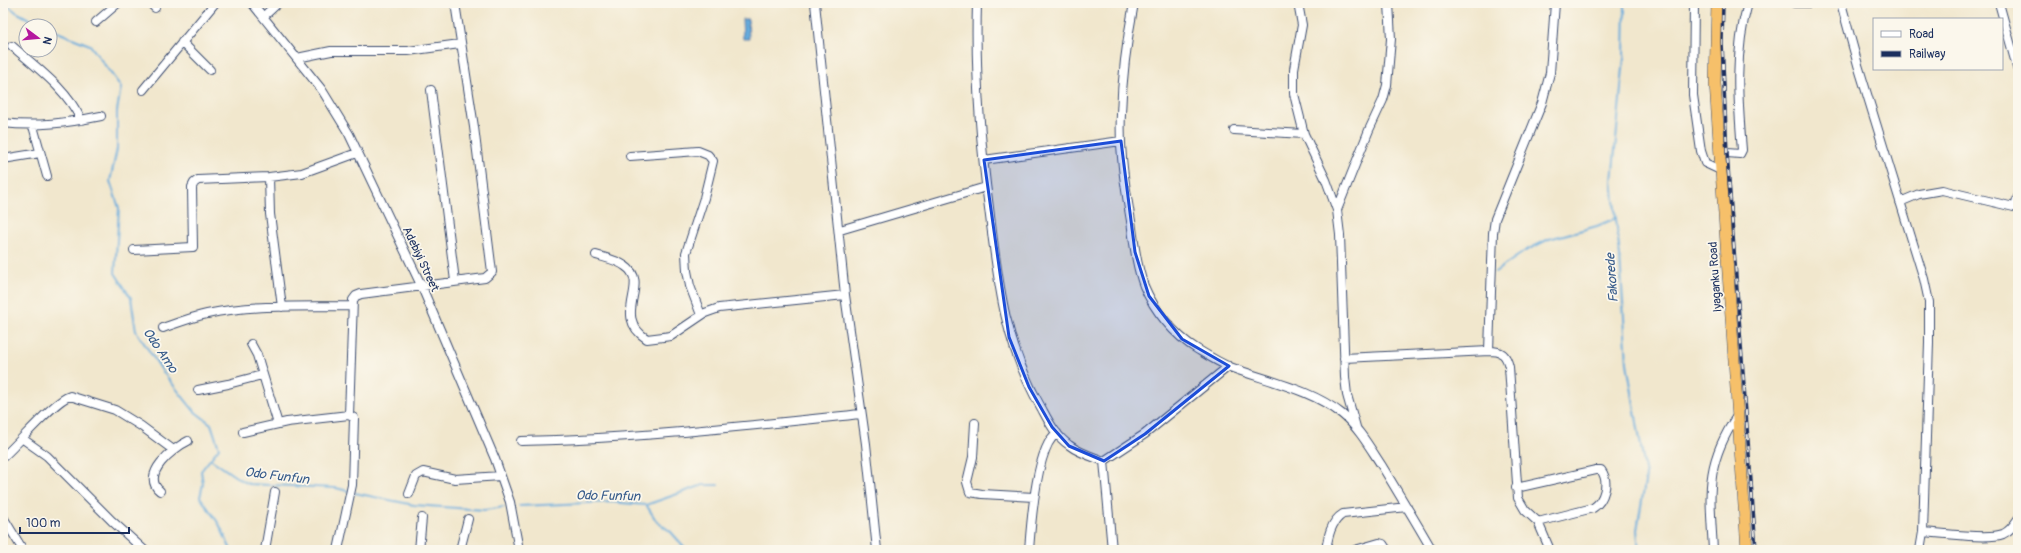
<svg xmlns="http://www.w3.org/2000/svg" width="2021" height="553" viewBox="0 0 2021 553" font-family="Pangolin,sans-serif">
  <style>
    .water { fill: #66abdc; stroke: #406d9d }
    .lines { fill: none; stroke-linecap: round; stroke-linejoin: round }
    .stream { stroke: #66abdc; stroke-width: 2 }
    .minor-casing { stroke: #3b4b6f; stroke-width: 10 }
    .highway-casing { stroke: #3b4b6f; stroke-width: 12 }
    .minor { stroke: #fff; stroke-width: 8 }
    .highway { stroke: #f6c06b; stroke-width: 11 }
    .rail-casing { stroke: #1b2f5e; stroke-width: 3.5 }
    .rail { stroke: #fbf7ec; stroke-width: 2; stroke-dasharray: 6; stroke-linecap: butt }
    .marked { fill: #1d4ed8; fill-opacity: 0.2; stroke: #1d4ed8; stroke-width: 3; stroke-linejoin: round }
    .labels { text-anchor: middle; stroke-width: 3.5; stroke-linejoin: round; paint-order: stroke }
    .street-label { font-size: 12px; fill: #1b2f5e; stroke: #fbf7ec }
    .water-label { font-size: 13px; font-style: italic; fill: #355a8a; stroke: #fbf7ec }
  </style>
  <rect width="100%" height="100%" fill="#fbf7ec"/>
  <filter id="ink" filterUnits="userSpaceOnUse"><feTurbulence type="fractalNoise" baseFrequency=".025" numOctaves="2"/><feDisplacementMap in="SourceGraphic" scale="8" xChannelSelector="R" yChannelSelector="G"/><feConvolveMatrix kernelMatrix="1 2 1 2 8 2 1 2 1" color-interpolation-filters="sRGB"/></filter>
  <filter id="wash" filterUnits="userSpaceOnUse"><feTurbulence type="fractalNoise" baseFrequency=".012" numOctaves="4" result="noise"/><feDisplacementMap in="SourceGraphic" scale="16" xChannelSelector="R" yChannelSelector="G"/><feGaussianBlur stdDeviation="0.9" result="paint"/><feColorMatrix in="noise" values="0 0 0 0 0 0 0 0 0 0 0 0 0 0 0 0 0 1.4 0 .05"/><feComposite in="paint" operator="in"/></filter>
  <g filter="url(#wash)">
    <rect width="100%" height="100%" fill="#f1e7cd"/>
    <!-- water -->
    <path class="water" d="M742,19H748L749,39H743Z"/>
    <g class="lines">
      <!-- stream -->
      <path class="stream" d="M5,3L16,12L42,26
        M1625,3L1624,58L1612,181L1620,257L1627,363L1646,476L1637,530L1639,550
        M50,29L90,45L121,87L117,111V149L110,181L119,208L115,273L131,298L136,331L163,372L194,411L211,424L219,448L201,471L203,484L200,497L219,524L231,550
        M1495,272L1525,251L1549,239L1597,226L1616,218
        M210,459C223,467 236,479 249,484L336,488L348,491
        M355,493L414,505L485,510L504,507
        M519,506L610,502L646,505L703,485H718
        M647,506L657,522L670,531L687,550"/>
    </g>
  </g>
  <g filter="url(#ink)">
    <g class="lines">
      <defs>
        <path id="minor" d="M150,3L155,8
          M252,3L322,90L349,134L421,285L495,459L510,502L519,550
          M815,3L845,295L866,444L877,550
          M977,3C975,72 980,140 989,208C998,282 1004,344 1042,409C1049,422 1056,436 1069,445C1079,453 1093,457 1104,461L1145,434L1229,366
          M1134,3C1127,39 1122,77 1121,114C1119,149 1125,186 1131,221C1134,242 1136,265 1144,286C1154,310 1174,335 1197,349C1207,355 1218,362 1230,367C1267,381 1311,389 1342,414C1359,428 1370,448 1382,466C1399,494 1416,522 1432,550
          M1298,3L1302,25L1294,69V94L1304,134L1326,180L1337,210L1340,235L1345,377L1347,395L1356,427
          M1694,3L1693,95L1701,151L1705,163L1720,170
          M1794,3H1832
          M1841,3L1858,65L1924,279L1929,302V342L1923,532L1920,550
          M1999,3L2018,71
          M264,16L278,3
          M96,22L118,3
          M182,42L210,70
          M12,46C37,68 67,89 81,120
          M297,58L331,51H408L460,44
          M143,90L215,3
          M431,90L455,281
          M3,123C37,127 67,123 101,116
          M33,126L47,176
          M1234,130L1304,134
          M630,156L698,151L708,155L713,161L704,198L686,253L687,271L690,286L701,315
          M1719,157L1727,153L1740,154L1742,150C1738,101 1734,52 1748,3
          M3,159L40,153
          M984,160L1121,141
          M269,177L270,214L282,307
          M1900,202L1919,194L1942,190L2018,208
          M2015,207L2018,197
          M1337,210L1369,130L1383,100L1387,85L1391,39L1389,3
          M840,230L986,187
          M134,250L193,247L192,187L194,183L198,180L269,177L302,173L357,153
          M596,255C606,258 617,260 625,266C652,284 610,315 647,339L671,336L705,313L719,308L845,295
          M163,328C177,323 192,317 207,314C253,304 304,307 351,306
          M251,344L257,355L278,424
          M1489,351L1493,233L1495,219L1542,103L1550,73L1555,3
          M1344,358L1489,351C1502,351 1506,354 1509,367L1518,498L1525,510L1538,522L1550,550
          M198,390L228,384L262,375
          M975,423L973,457L967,482L970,492L982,494L1034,497
          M243,432L287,422L349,415
          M23,439L47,456L112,521L144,550
          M521,441C634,439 747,426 861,414
          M3,457C19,443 55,400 70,396L115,410L141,426L172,449
          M1104,461L1112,550
          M1516,488L1596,470H1601C1610,482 1604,501 1593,508L1538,522
          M160,491C140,475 173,448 188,441
          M409,494L416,476L423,472L455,479L501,476
          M3,517L23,550
          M1923,532C1941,533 1988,540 2003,534C2010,531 2014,525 2018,519
          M265,550L275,492
          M338,550L352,485L354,418L349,415L353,300L356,296L361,294L485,278L492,272L474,127L455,3
          M419,550L422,518
          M460,550L468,519
          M1029,550C1031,525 1036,446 1057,433
          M1326,550C1328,537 1331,521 1343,514L1407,507
          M1355,550L1379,543L1383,544L1387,550
          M1713,550C1710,494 1704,465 1737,416"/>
        <path id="highway" d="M1717,3L1715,83L1747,550"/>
      </defs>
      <!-- minor casing -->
      <use href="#minor" class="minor-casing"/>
      <!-- highway casing -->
      <use href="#highway" class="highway-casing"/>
      <!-- minor -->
      <use href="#minor" class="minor"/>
      <!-- highway -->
      <use href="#highway" class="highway"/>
      <defs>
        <path id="rail" d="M1723,3L1722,42L1727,153L1756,550"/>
      </defs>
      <!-- rail casing -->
      <use href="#rail" class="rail-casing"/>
      <!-- rail -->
      <use href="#rail" class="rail"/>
    </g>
  </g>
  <!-- marked area -->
  <path class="marked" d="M1121,141L1135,252L1149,296L1182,339L1229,366L1145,434L1104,461L1069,446L1052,427L1029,387L1009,337L984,160Z"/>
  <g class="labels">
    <!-- street labels -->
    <g class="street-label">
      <text transform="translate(421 259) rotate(65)" y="4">Adebiyi Street</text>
      <text transform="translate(1715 277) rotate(-94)" y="4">Iyaganku Road</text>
    </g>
    <!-- water labels -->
    <g class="water-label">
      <text transform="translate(1611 278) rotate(-94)" y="5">Fakorede</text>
      <text transform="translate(161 350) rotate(56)" y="5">Odo Amo</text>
      <text transform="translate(277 475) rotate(7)" y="5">Odo Funfun</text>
      <text transform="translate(608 495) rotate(1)" y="5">Odo Funfun</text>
    </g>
  </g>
  <!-- margin -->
  <rect width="2021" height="553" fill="none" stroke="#fbf7ec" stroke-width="16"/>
  <!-- legend -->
  <rect x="1873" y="18" width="130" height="52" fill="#fbf7ec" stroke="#a1a7b3"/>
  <rect x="1881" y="31" width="20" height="6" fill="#ffffff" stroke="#a1a7b3"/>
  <text x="1909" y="38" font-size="12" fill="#1b2f5e">Road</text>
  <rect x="1881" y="51" width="20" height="6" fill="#1b2f5e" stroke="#a1a7b3"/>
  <text x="1909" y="58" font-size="12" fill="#1b2f5e">Railway</text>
  <!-- north arrow -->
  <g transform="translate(38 38) rotate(106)"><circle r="19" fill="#fbf7ec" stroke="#a1a7b3"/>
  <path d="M0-3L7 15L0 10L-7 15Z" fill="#b5179e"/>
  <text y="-6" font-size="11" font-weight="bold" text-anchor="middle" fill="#1b2f5e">N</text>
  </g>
  <!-- scale -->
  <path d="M20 527v6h109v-6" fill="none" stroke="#1b2f5e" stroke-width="2"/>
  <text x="26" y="527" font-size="12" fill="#1b2f5e" stroke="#fbf7ec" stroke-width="3" paint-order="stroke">100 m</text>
</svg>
